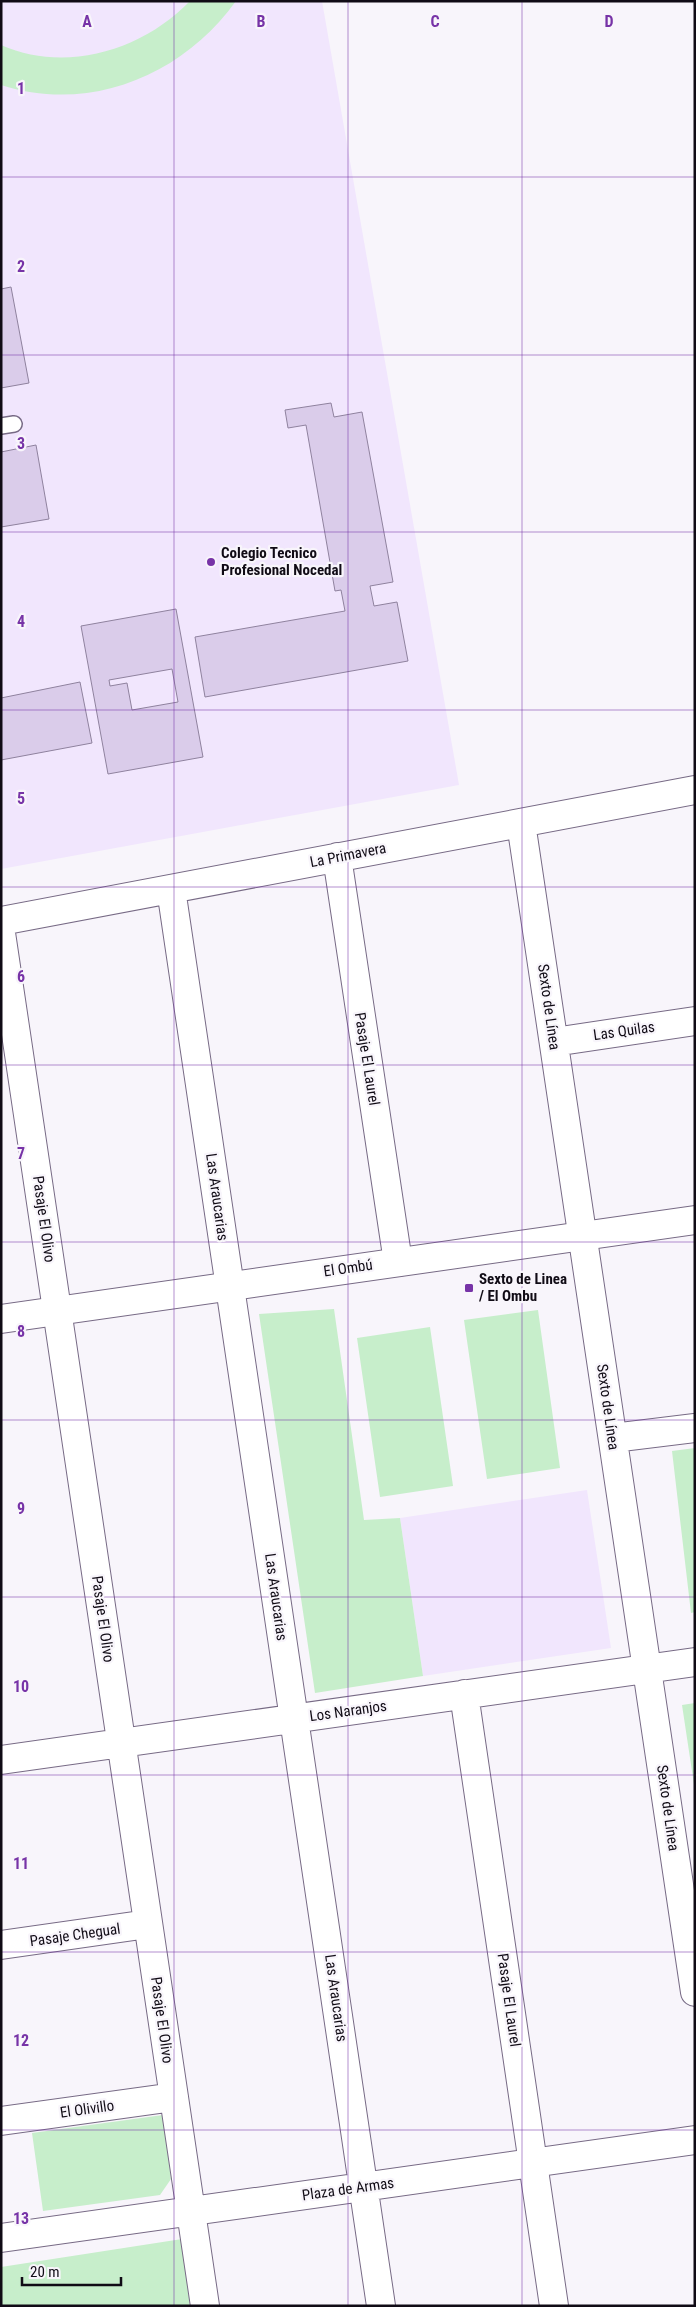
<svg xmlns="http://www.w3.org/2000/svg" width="696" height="2307" viewBox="0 0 696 2307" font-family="'Roboto Condensed',sans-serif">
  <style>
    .built { fill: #f1e6fd }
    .green { fill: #c7eecb }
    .building { fill: #daccea; stroke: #8f829e; fill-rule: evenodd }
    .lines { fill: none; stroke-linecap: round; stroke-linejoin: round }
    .lane-casing { stroke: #776a85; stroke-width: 18 }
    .street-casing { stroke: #776a85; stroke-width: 30 }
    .secondary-casing { stroke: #776a85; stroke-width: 30 }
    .lane { stroke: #fff; stroke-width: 15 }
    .street { stroke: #fff; stroke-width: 28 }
    .secondary { stroke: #fff; stroke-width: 28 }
    .grid { fill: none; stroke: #7733a7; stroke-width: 1; stroke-opacity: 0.55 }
    .poi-dot { fill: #7733a7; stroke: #f8f5fb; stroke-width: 2 }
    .labels { text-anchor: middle; stroke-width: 4.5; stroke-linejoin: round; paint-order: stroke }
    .poi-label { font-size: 15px; font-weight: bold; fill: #100b15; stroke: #f8f5fb; text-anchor: start }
    .street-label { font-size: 15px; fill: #100b15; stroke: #f8f5fb }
    .grid-label { font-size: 16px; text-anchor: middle; font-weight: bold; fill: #7733a7; stroke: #f8f5fb; stroke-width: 4.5; stroke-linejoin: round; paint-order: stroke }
  </style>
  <rect width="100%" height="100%" fill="#f8f5fb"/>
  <!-- built -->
  <path class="built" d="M1,1H322L459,785L1,869Z
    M587,1490L611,1648L423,1676L400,1518Z"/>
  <!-- green -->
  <path class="green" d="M190,1H236C183,75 90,114 1,85V45C66,74 143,50 190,1Z
    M334,1309L364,1520L400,1518L423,1676L315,1693L259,1314Z
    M538,1310L560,1468L487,1479L464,1320Z
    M430,1327L453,1486L380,1497L357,1338Z
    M695,1448V1612L691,1613L672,1451Z
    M695,1703V1791L682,1705Z
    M163,2115L171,2179L160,2195L43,2211L32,2133Z
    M182,2239L190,2306H1V2267Z"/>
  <!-- building -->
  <path class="building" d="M11,287L29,383L1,388V289Z
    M331,403L334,417L362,412L393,582L370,586L374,606L397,602L408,661L205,697L195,637L345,611L341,590L335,591L306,425L288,428L285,410Z
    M36,445L49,519L1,527V452Z
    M176,609L203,757L108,774L81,626ZM172,669L178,702L132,710L127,683L110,686L109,680Z
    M80,682L92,743L1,760V698Z"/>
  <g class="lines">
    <defs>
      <path id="lane" d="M1,426L14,424"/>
      <path id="street" d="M521,823L695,1992
        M337,857L398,1262
        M171,889L381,2306
        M1,921L695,790
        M1,933L205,2306
        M554,1042L695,1021
        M613,1438L695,1428
        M464,1694L554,2306
        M1,1760L695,1662
        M1,1945L148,1924
        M1,2121L174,2097
        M1,2238L695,2140"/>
      <path id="secondary" d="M1,1319L695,1220"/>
    </defs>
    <!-- lane casing -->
    <use href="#lane" class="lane-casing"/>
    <!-- street casing -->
    <use href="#street" class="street-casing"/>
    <!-- secondary casing -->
    <use href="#secondary" class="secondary-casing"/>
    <!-- lane -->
    <use href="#lane" class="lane"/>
    <!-- street -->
    <use href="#street" class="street"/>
    <!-- secondary -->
    <use href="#secondary" class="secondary"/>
  </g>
  <!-- grid -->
  <path class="grid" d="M174,1V2306M348,1V2306M522,1V2306M1,177H695M1,355H695M1,532H695M1,710H695M1,887H695M1,1065H695M1,1242H695M1,1420H695M1,1597H695M1,1775H695M1,1952H695M1,2130H695"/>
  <!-- markers -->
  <g class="poi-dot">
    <circle cx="211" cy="562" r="5"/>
    <rect x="464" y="1283" width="10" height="10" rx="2.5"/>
  </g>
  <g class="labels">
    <!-- poi labels -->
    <g class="poi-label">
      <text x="221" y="558">Colegio Tecnico<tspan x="221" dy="17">Profesional Nocedal</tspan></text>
      <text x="479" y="1284">Sexto de Linea<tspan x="479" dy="17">/ El Ombu</tspan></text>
    </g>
    <!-- street labels -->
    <g class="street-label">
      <text transform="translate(348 855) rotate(-11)" y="5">La Primavera</text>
      <text transform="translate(549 1007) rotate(82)" y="5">Sexto de Línea</text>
      <text transform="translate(624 1031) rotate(-8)" y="5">Las Quilas</text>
      <text transform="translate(367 1059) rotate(81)" y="5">Pasaje El Laurel</text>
      <text transform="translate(217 1197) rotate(82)" y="5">Las Araucarias</text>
      <text transform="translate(44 1219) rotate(82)" y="5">Pasaje El Olivo</text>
      <text transform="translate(348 1268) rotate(-8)" y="5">El Ombú</text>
      <text transform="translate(608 1407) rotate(82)" y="5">Sexto de Línea</text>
      <text transform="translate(276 1597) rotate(82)" y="5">Las Araucarias</text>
      <text transform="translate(103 1619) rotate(82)" y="5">Pasaje El Olivo</text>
      <text transform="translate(348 1711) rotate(-8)" y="5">Los Naranjos</text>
      <text transform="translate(668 1808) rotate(82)" y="5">Sexto de Línea</text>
      <text transform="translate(75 1935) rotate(-8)" y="5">Pasaje Chegual</text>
      <text transform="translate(336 1998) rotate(82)" y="5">Las Araucarias</text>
      <text transform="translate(509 2000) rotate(82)" y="5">Pasaje El Laurel</text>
      <text transform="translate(162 2020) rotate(82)" y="5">Pasaje El Olivo</text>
      <text transform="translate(87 2109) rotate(-8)" y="5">El Olivillo</text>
      <text transform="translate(348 2189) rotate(-8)" y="5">Plaza de Armas</text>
    </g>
  </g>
  <g class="grid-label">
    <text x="87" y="27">A</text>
    <text x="261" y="27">B</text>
    <text x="435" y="27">C</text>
    <text x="609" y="27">D</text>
    <text x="21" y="94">1</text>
    <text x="21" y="272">2</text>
    <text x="21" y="449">3</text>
    <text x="21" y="627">4</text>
    <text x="21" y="804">5</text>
    <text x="21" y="982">6</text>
    <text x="21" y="1159">7</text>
    <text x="21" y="1337">8</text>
    <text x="21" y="1514">9</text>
    <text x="21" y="1692">10</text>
    <text x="21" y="1869">11</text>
    <text x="21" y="2046">12</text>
    <text x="21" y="2224">13</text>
  </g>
  <!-- border -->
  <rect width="696" height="2307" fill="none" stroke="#100b15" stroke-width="5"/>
  <!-- scale -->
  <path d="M22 2277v8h99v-8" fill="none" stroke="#100b15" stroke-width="2.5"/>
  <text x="30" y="2277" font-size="15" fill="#100b15" stroke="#f8f5fb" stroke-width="4" paint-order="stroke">20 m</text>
</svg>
